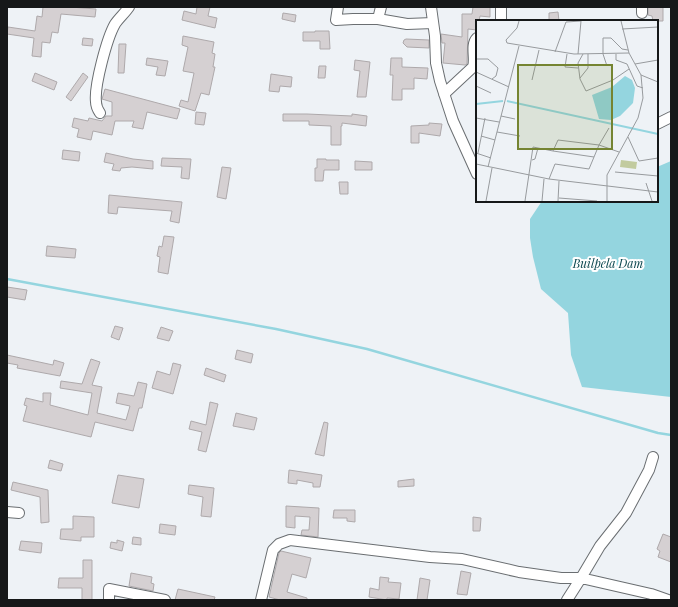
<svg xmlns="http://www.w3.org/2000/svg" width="678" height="607" viewBox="0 0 678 607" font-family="'Playfair Display',serif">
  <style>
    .water { fill: #94d5df }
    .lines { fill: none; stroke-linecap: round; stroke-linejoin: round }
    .stream { stroke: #94d5df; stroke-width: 2.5 }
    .building { fill: #d5d0d2; stroke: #aea9ab }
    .minor-casing { stroke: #6a6e71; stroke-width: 12 }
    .minor { stroke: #fff; stroke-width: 10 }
    .labels { text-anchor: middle; stroke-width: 4; stroke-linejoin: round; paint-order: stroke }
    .water-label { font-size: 12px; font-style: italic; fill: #0c474f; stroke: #fff }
    .inset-river { fill: none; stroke: #94d5df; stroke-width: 2 }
    .inset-road { fill: none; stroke: #989b9e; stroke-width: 1 }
    .view { fill: #758432; fill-opacity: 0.15; stroke: #758432; stroke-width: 2 }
    .inset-edge { fill: none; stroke: #161819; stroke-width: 2 }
  </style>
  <rect width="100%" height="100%" fill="#eef2f6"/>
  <!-- water -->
  <path class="water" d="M671,161V397L582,387L571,355L568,313L541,289L533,257L530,238V219L542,201H657V167Z"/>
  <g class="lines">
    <!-- stream -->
    <path class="stream" d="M7,279L276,329L367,349L658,433L671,435"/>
  </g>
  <!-- building -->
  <path class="building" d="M43,7H70L96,9L95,17L61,14L58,33L52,32L50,43L42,42L41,57L32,56L34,38L7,34L8,27L35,31L37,16L42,17Z
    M197,7H210L208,16L217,18L215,28L182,20L184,11L196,14Z
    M473,7H490V17L480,16L479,21H477V30L468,29L467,64L465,65L443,63L445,43H442L441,34L462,37V14H472Z
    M648,7H663V21H653L652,16L648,15Z
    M558,12L559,21H549V13Z
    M283,13L296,15L295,22L282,19Z
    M315,31H329L330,49H320V41H303V32H315Z
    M183,36L214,42L212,53L215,54L213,67H215L209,95L201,93L195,111L179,106L181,100L188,102L194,73L183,71L188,47L182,45Z
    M83,38L93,39L92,46L82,45Z
    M406,39L429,40V48L407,47L403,43L404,40Z
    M119,44H126L124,73H118Z
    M147,58L168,61L165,76L156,75L158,67L146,65Z
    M391,58H402V67L428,68L427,79L414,78V89H402V100H392L393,75H390Z
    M355,60L370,62L366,97H357L360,71L354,70Z
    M319,66H326L325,78H318Z
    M35,73L57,82L54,90L32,81Z
    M83,73L88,77L71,101L66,97Z
    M271,74L292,77L291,87L280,86L279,92L269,91Z
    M105,89L180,109L177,119L147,112L143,129L132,127L134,121H115L112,135L93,131L91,140L77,137L79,129L72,127L74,118L88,121L89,118L102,121L106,116H112V102L102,99Z
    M196,112L206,113L204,125L195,124Z
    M283,114H307L352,116V114L367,116L366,126L342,123V126H341V145H331V126L309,125V121H283Z
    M429,123L442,124L440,136L419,133V143H411V126L429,125Z
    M63,150L80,152L79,161L62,159Z
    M106,153L133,159L153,161V169L132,167L121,168L120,171L112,170L114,164L104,162Z
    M162,158L191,159L189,179L181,178L182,167L161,166Z
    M317,159H326V160H339V170H324L323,181H315V168H317Z
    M355,161L372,162V170H355Z
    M222,167L231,168L226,199L217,197Z
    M339,182H348V194H340Z
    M109,195L182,202L179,223L170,221L172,211L118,207L117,214L108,213Z
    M164,236L174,237L168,274L158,272L160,257L157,256L159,246L162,247Z
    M47,246L76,249L75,258L46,256Z
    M7,287L27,290L25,300L7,297Z
    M115,326L123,328L119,340L111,337Z
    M161,327L173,331L169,341L157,338Z
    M237,350L253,354L251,363L235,359Z
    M7,355L53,365L54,360L64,363L60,376L17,368L18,365L7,363Z
    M91,359L100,362L92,385L102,387L97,413L126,420L130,406L116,403L118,393L134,396L138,382L147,384L142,408H139L133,431L95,422L91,437L23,421L27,406L24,405L26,398L43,402V393H51L50,405L88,415L92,393L60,388L61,381L82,384Z
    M173,363L181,365L173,394L152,388L157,371L170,375Z
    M206,368L226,375L224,382L204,375Z
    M210,402L218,404L206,452L198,450L202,432L189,429L191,421L206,425Z
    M236,413L257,418L254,430L233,426Z
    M324,422L328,423L324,456L315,454Z
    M50,460L63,464L61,471L48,468Z
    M289,470L322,475L320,487H313V483L297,480V484L288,483Z
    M118,475L144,479L139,508L112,503Z
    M414,479V486L398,487V481Z
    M13,482L48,490L49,522L41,523L40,497L11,490Z
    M189,485L214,488L211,517L201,516L203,497L188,494Z
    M286,506L319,508L318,537L301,535L302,530H309L310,517L295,516V528L286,527Z
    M334,510H355V522L347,521V518H333Z
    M73,516L94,517V537H81V541L60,539L61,529H73Z
    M473,517L481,518L480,531H473Z
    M160,524L176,526L175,535L159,533Z
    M663,534L671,537V562L658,557L660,551L657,549Z
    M133,537L141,538V545L132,544Z
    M117,540L124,542L122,551L110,548L111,542L117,543Z
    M21,541L42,543L41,553L19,550Z
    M281,551L311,558L306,578L292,574L287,592L307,598V600H280L269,597L279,553Z
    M83,560H92V600H82V588H58L59,578H83Z
    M461,571L471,573L467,595L457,594Z
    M131,573L152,577L151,583L154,584L153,591L129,586Z
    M380,577L389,578L388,582L401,583L399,599L387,598V600L369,597L370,588L379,590Z
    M420,578L430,580L427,600H417Z
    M178,589L215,597L214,600H175Z"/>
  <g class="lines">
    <defs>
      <path id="minor" d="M338,7L336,20L353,19H378L407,24L433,23
        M431,7L435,36L436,63L440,81L453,121L477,174
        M501,7V21
        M642,7V13
        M378,19L381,7
        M444,94L473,67C476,58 470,45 477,38
        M100,113C98,110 96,106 96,102C94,86 107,38 115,24C119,18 125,13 129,7
        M657,124L671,117
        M7,512L19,513
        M109,600V589L165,600
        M261,600L273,550L279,544L290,540L430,557L462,559L519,572L561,578H581L600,546L626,513L649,470L653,457
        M567,600L581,578L651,594L668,600"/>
    </defs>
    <!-- minor casing -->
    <use href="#minor" class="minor-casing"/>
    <!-- minor -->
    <use href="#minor" class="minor"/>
  </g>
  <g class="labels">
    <!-- water labels -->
    <g class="water-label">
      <text x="608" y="268">Builpela Dam</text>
    </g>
  </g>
  <!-- overview -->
  <g transform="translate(476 20)">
    <rect width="182" height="182" fill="#eef2f6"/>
    <path d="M145,140L161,142L160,149L144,147Z" fill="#c2cb9f"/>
    <path d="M149,56L156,60L159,68L157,83L144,96L135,100L123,99L116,75L136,67Z" fill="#94d5df"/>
    <path class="inset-river" d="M31,81L182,114M0,84L27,81"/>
    <path class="inset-road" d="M43,1L41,8L30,20L31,23L98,34L153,33M146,9L182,7M79,32L90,2L105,1L102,34M91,34L89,47L102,48M107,34L102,43L104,59L110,71L137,60L153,49M140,34V40L151,44L161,66L167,68M0,39H12L22,48L20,56L16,59M159,44L182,40M131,46L127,34V18H135L146,29L152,30M0,52L33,67M165,55L182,62M104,58L112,48V34M56,60L63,30M0,66L15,73M25,96L39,99M0,98L23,102M21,112L44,116M5,116L19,120M152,117L163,141L182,138M77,131L118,137M0,133L15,138M2,133L9,98M56,140L59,139L62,128M0,144L73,159L182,172M12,147L43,26M139,152L182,156M73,159L79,144L113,149L123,125L143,132M170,163L176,181M83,178L121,181M10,181L16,148M49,181L57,127L77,131L82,120L123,125L133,108M66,181L68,159M82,181L83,161M131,181V155L162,98L167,78L165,55L153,33L145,1"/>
    <path class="view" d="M42,45H136V129H42Z"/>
    <rect width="182" height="182" class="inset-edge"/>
  </g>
  <!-- border -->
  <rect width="678" height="607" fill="none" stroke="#161819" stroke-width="16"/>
</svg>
